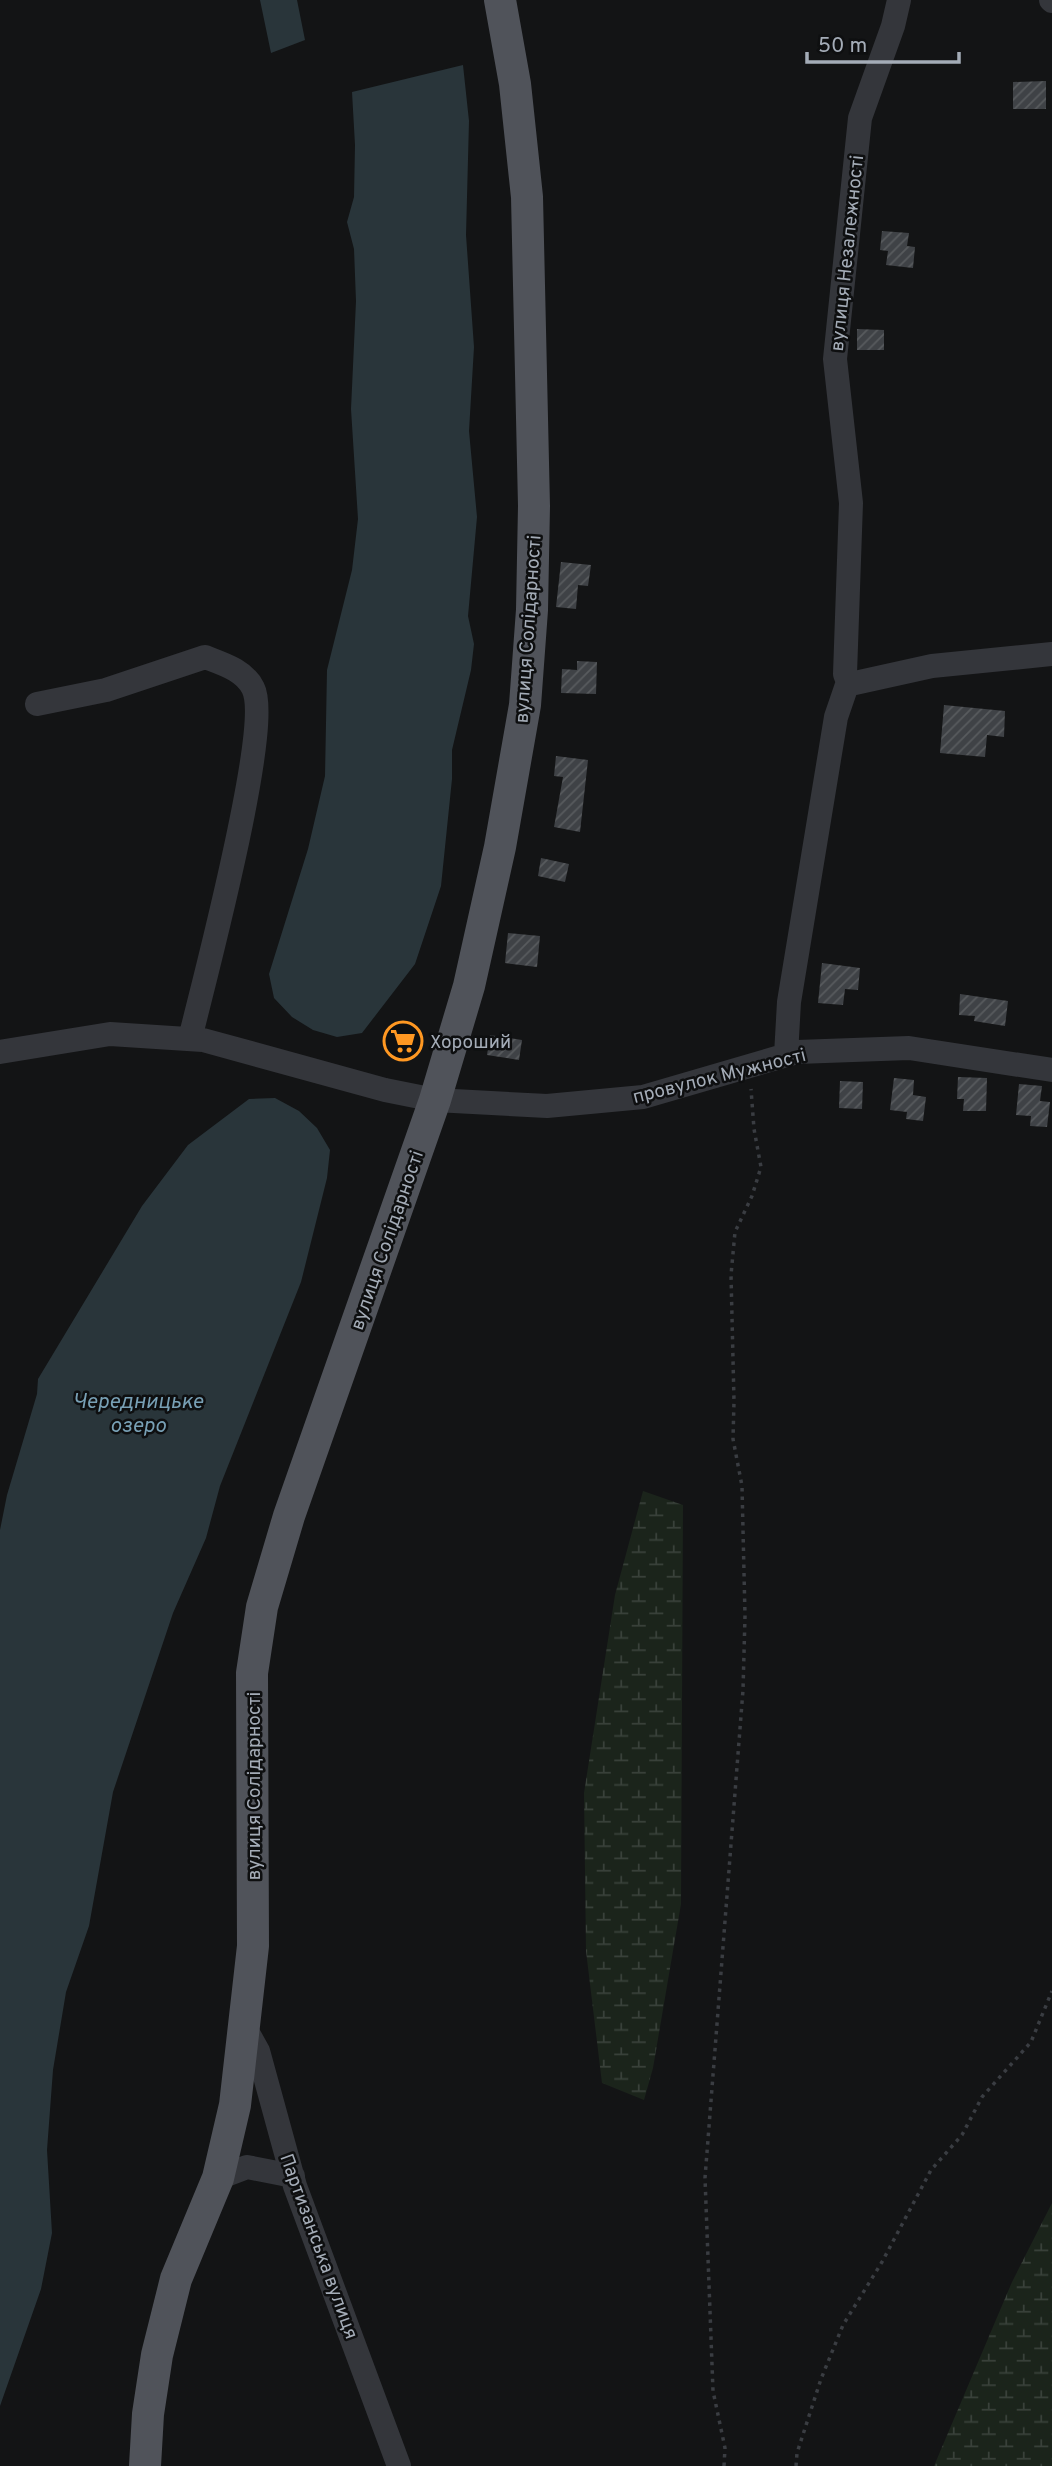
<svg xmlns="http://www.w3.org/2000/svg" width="1052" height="2466" viewBox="0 0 1052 2466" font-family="Overpass,sans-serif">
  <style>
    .wetland { fill: url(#wetland-marsh) }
    .water { fill: #29353a }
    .building { fill: url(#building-hatch) }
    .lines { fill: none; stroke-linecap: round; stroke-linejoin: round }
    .path { stroke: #3a3d42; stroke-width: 3.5; stroke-dasharray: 3.5 5; stroke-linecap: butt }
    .minor { stroke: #34363b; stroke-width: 24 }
    .major { stroke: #50535a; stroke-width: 32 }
    .labels { text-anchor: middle; stroke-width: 5; stroke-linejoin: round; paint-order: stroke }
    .street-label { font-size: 19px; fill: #a4acb7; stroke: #0e0f10 }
    .poi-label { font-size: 19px; fill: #a4acb7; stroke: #0e0f10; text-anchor: start }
    .water-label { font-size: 21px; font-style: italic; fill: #78a0b5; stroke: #0e0f10 }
  </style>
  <defs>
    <pattern id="wetland-marsh" width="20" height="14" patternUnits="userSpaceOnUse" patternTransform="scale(1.75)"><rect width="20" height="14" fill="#1b241b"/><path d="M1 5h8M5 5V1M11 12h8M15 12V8" fill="none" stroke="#39413a"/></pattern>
    <pattern id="building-hatch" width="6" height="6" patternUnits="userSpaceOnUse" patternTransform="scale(1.75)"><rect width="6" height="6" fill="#3f4246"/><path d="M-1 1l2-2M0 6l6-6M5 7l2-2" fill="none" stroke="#585b5e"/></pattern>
  </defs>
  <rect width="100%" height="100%" fill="#131415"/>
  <!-- wetland -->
  <path class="wetland" d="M643,1491L683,1505L681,1904L653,2068L644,2100L602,2083L586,1951L584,1793L615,1595Z
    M1052,2203V2466H934L1012,2282Z"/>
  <!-- water -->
  <path class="water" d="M260,0H297L305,40L271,53Z
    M463,65L469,121L466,235L474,347L469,431L477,517L468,616L474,644L471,670L452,750V779L441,886L415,964L362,1033L337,1037L313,1030L292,1017L274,998L269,974L308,849L325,776L327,670L352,570L358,519L351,409L356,301L354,249L347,222L354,197L355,145L352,92Z
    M275,1098L299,1111L317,1128L330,1150L327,1178L301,1282L220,1486L206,1538L173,1613L113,1792L89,1926L66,1992L53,2070L47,2150L52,2233L41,2289L0,2406V1530L7,1495L37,1394L38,1379L142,1206L188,1145L249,1099Z"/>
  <!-- building -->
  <path class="building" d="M1046,81V109H1013V82Z
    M882,231L909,233L907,246L915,247L913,268L886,265L888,251L880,250Z
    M857,329L884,330V350H857Z
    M561,562L591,565L588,586L578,585L576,609L556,607Z
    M577,661L597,662L596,694L561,693L562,669L577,670Z
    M944,705L1005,711L1004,737L987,735L985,757L940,753Z
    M556,756L588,760L580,832L554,827L563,777L554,776Z
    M541,858L569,864L565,882L538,876Z
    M508,933L540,936L537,967L505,963Z
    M822,963L860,968L858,990L845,989L843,1005L818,1003Z
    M960,994L1008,1001L1005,1026L974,1021L975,1016L959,1015Z
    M395,1030L416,1035L412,1053L390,1047Z
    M490,1035L522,1040L519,1060L487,1055Z
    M958,1077L987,1078L986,1111H963L964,1099H957Z
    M894,1078L914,1080L913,1095L926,1097L923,1121L906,1119L907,1112L890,1110Z
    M840,1081L863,1082L862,1109L839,1108Z
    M1019,1084L1042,1086L1040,1101L1050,1102L1047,1127L1030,1126L1031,1116L1016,1115Z"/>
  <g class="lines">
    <!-- path -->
    <path class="path" d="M724,2466L725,2448L713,2391L705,2178L743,1690L745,1616L742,1486L733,1439L734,1401L731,1275L735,1232L752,1196L761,1167L754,1129L751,1089
      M796,2466L797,2453L821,2379L843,2325L882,2262L931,2170L962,2135L982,2097L1031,2042L1052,1991"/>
    <!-- minor -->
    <path class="minor" d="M1051,0L1052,1
      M848,682L845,674L851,503L835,359L860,118L893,26L899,0
      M848,682L855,683L932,666L1052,654
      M37,704L106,690L205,657C223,664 244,670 253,688C273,726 203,984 190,1039
      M0,1052L110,1034L203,1040L385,1090L435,1100L547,1106L643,1097L797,1052L909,1048L1052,1070
      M786,1055L789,1002L836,717L848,682
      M244,2026L258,2051L295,2186L399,2466
      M218,2178L247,2167L293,2176"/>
    <!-- major -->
    <path class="major" d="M145,2466L148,2414L157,2355L176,2279L218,2178L235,2105L253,1946L252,1673L262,1607L289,1516L435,1100L469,986L500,847L525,705L532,610L534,506L527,197L515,84L500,0"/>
  </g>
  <!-- icons -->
  <defs>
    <symbol id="supermarket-ring" viewBox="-11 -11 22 22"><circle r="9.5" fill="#0e0f10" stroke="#ff9822" stroke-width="1.5"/><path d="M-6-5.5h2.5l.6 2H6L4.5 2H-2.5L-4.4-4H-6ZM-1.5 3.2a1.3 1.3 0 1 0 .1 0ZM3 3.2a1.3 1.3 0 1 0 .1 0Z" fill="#ff9822"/></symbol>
  </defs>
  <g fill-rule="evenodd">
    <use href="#supermarket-ring" x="381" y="1019" width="44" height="44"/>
  </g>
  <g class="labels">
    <!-- street labels -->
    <g class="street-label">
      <text transform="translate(846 253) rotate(-84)" y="7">вулиця Незалежності</text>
      <text transform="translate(527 629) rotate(-86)" y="7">вулиця Солідарності</text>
      <text transform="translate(719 1075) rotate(-14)" y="7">провулок Мужності</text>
      <text transform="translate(386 1240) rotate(-71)" y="7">вулиця Солідарності</text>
      <text transform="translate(253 1786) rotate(-90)" y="7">вулиця Солідарності</text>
      <text transform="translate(320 2246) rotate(70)" y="7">Партизанська вулиця</text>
    </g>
    <!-- poi labels -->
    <g class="poi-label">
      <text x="430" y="1048">Хороший</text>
    </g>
    <!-- water labels -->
    <g class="water-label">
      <text x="138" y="1408">Чередницьке<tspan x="138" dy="24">озеро</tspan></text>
    </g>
  </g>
  <!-- scale -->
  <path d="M807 52v10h152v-10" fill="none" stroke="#a4acb7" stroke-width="3.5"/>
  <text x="818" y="52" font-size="21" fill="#a4acb7" stroke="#0e0f10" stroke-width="5" paint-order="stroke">50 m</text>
</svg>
